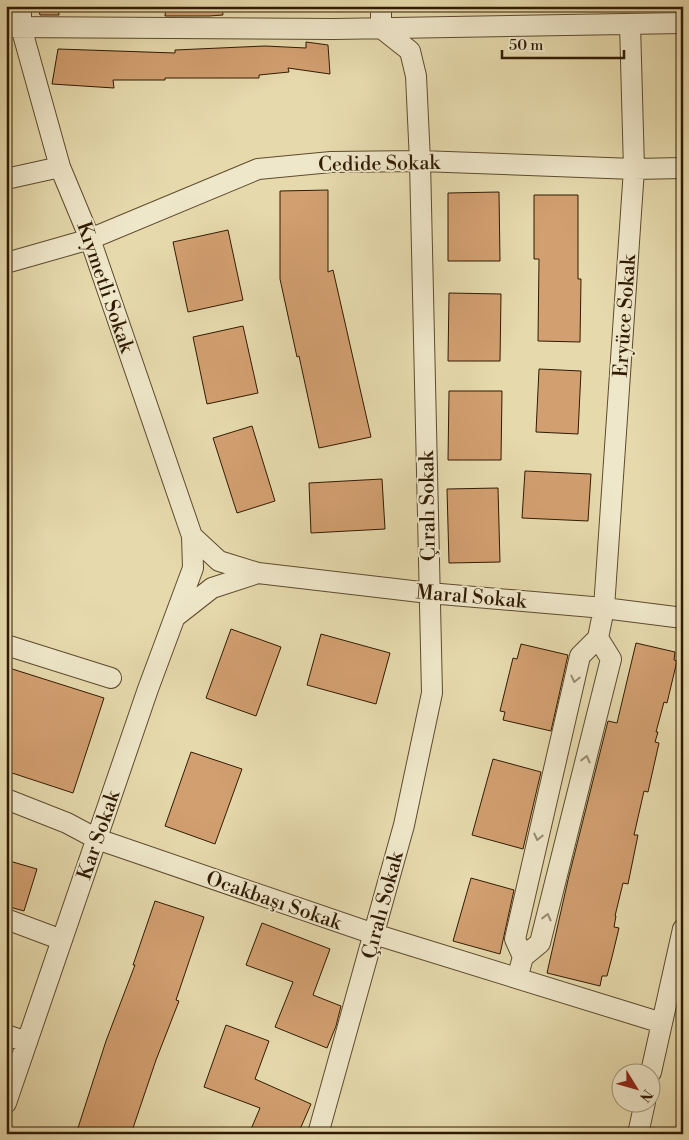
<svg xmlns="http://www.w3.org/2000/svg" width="689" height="1140" viewBox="0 0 689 1140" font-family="'Libre Bodoni',serif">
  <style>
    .building { fill: #d29f70; stroke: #301b03 }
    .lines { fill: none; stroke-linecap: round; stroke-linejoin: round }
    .minor-casing { stroke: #5e4b2e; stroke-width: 22 }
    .minor { stroke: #efe7ca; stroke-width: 20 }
    .oneway { stroke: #998b70 }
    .labels { text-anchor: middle; stroke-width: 4; stroke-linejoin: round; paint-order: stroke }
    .street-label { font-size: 20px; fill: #301b03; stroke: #efe7ca }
  </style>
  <rect width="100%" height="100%" fill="#e6daad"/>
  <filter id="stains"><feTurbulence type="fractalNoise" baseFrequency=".004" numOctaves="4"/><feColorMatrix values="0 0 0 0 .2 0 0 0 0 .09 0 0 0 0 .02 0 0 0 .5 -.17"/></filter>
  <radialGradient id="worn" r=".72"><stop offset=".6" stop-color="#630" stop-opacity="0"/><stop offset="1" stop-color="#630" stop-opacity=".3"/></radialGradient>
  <!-- building -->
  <path class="building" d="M38,6H58L59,15H40Z
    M166,6H222L223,15L209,16H165Z
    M306,42L328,45L330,74L288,68L289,72L259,75V78H165V80H113L114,88L52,84L58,49L175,53V50L265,46L306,48Z
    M328,190V272L333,270L371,437L319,448L299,356L297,357L280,279V191Z
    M499,192L500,261H448V193Z
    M534,195H578V279H581L580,342L538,341L539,259H534Z
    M228,230L243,300L188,312L173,242Z
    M449,293L501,294L500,361H448Z
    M243,326L258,393L207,404L193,337Z
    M539,369L581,371L578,434L536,432Z
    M449,391H502L501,460H448Z
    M252,426L275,501L237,513L213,438Z
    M525,471L591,474L588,521L522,518Z
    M382,479L385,529L311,533L309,483Z
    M498,488L500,562L449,563L447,489Z
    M231,629L281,647L256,716L206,698Z
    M321,634L390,653L376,704L307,685Z
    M636,643L675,652L674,660L677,661L667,703L664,702L656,732H658L655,742L659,743L648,792L644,791L634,835H638L628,884L623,883L615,916H616L614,927L619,928L612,957L607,976H602L600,986L547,973L568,880L608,721L617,723Z
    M521,644L568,655L551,731L503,720L505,712L500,711L513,658L517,659Z
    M6,667L104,698L73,793L6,771Z
    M191,752L242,769L215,844L165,826Z
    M493,759L541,772L523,849L472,835Z
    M6,860L37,869L24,911L6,906Z
    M471,878L514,890L500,954L453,941Z
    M155,901L204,917L176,1000L179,1001L156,1060L131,1134H76L106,1041L135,965H133Z
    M262,923L330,949L313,995L341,1006L336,1026L327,1048L275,1027L293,982L246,965Z
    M226,1025L269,1041L255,1079L311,1104L298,1134H249L260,1108L204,1087Z"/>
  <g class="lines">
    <defs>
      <path id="minor" d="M381,6V28
        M6,27L334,29L683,23
        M6,179L60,167
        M6,263L90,239L258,169L331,162L420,161L634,169L683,168
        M192,536L219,561L258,573L429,593L604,608L683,618
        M175,617L212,588L258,573
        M6,645L111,678
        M6,799L67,823L97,839L374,934L662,1023
        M6,919L62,940
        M523,957L515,939L580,656L598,638L604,608L634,169L630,24
        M520,968L523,957L540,943L611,659L598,638
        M6,1035L27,1042
        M651,1072L683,929
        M6,1103L148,689L193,568L192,536L90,239L60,167L21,27V6
        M318,1134L404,825L432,693L420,161L416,76L410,51L381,28
        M638,1134L645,1102"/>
    </defs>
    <!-- minor casing -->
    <use href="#minor" class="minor-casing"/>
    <!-- minor -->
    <use href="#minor" class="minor"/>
  </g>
  <!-- one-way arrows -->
  <defs><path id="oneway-chevron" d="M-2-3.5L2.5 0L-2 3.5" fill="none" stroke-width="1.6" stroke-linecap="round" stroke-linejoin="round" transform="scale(1.25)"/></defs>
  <g class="oneway">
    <use href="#oneway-chevron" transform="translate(575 679) rotate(103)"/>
    <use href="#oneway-chevron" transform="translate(586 759) rotate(-76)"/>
    <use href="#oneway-chevron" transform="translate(538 837) rotate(103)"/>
    <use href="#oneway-chevron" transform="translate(547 917) rotate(-76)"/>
  </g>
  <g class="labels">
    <!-- street labels -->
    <g class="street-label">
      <text transform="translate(379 163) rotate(-1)" y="7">Cedide Sokak</text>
      <text transform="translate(106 287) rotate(71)" y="7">Kıymetli Sokak</text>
      <text transform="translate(624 316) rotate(-86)" y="7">Eryüce Sokak</text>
      <text transform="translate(427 506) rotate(-91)" y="7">Çıralı Sokak</text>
      <text transform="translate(471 596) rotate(5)" y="7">Maral Sokak</text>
      <text transform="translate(98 835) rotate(-71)" y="7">Kar Sokak</text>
      <text transform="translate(274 900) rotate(19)" y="7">Ocakbaşı Sokak</text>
      <text transform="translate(382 905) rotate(-75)" y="7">Çıralı Sokak</text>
    </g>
  </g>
  <!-- margin -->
  <rect width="689" height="1140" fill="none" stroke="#e6daad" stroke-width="25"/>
  <rect x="8" y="8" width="674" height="1125" fill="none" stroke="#301b03" stroke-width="2.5"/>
  <rect x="12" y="12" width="664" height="1115" fill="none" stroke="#301b03"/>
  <!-- north arrow -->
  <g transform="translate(636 1088) rotate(127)"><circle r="24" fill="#efe7ca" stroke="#a3957a"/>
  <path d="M0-4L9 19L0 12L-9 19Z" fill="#8f2418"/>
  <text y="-8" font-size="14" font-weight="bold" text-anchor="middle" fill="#301b03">N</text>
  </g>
  <!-- scale -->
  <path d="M502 50v8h122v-8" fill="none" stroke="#301b03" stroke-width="2.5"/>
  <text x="509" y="50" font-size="15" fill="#301b03" stroke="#efe7ca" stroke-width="4" paint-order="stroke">50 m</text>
  <rect width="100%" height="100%" filter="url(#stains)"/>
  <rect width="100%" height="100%" fill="url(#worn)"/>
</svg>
